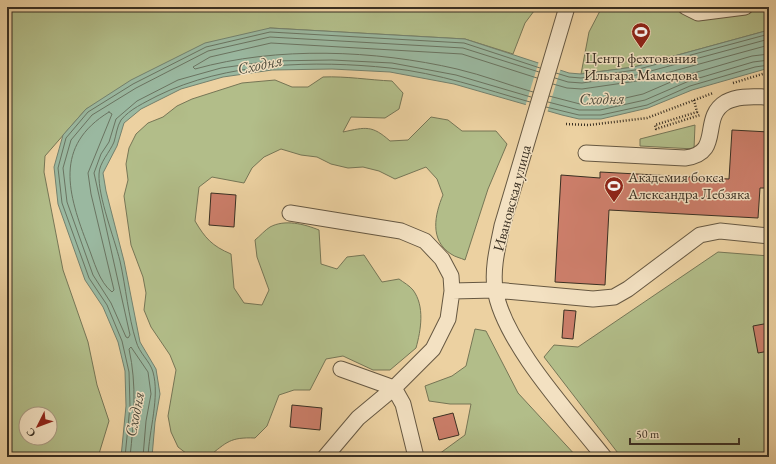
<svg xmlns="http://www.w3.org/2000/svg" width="776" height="464" viewBox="0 0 776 464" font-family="'EB Garamond',serif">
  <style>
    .green { fill: #b2bd89; stroke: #767656; fill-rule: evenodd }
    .water { fill: #9ab8a0; stroke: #73816e }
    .pier { fill: #ecd1a1 }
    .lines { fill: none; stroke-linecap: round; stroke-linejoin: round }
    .shore { stroke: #6a7461; stroke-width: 1 }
    .building { fill: #cc7e6a; stroke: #392f22 }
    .minor-casing { stroke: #665842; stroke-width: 17 }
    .path { stroke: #392f22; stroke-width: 2.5; stroke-dasharray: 1 2; stroke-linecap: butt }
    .minor { stroke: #f3e1c2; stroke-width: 15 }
    .labels { text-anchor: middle; stroke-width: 3; stroke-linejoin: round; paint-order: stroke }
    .poi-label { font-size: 15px; fill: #392f22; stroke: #f3e1c2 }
    .street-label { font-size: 15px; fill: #392f22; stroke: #f3e1c2 }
    .water-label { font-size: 16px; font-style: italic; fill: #4c4a3b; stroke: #f3e1c2 }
  </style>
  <rect width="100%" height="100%" fill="#ecd1a1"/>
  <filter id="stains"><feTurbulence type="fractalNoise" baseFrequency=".005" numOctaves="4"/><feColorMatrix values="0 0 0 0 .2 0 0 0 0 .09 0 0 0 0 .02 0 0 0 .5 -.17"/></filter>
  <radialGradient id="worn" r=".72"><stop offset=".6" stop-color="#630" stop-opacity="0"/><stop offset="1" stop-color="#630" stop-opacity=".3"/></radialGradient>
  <!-- green -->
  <path class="green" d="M7,7H537L525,23L513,54L465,39L270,28L86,109L45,156L44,172L63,270L88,342L97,385L109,421L98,457H7ZM26,414H50V438H26Z
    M602,7H769V30L634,67L581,74L589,32Z
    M323,77C346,76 369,80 392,81L403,93L399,109L385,118L351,117L343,132C366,127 372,125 390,141L408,140L431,117L448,120L462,131H496L507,144L488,189L465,260C461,258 455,257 451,254C429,240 435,214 443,195L437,179L426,167L395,179L379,171L363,167L348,168L331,164L317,157L301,155L281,149L264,157L252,168L244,183L212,177L199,187L195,221C205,238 212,246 231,254L234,288L244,303L262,305L269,290L257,257L255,240C260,236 265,230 270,227C285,219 304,224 319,230L321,264L337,269L347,257L364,255L382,282L399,279C403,282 410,286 413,290C425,306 421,330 416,348L390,370H373L343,356L326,359L310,390H294L279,395L267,426L255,438C230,437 227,442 208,457H191L178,447L171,432L168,416L176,370L170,355L151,327L144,310L146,293L143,277L131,245L124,196L128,180L126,164L129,148L136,134L148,123L163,117L177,106L192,99L242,83L275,80L292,87H308Z
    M695,125L694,149L640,146V139Z
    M718,252L769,256V457H621L544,357L554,345L578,347Z
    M475,329L486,331L518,393L577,457H439V454L465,435L471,404H450L429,401L425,386L452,376L466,366Z"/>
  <!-- water -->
  <path class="water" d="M270,28L465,39L569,73L581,74L634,67L769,30V68L692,90L648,108L601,119H579L562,115L454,84L390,72L332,69L272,70L223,77L181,89L141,109L124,123L117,146L103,173L106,191L124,261L140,342L156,369L160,394L155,422L152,457H121L126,406L125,371L118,342L103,307L85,280L58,204L54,167L63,135L86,109L131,80L205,43Z"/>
  <!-- pier -->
  <path class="pier" d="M539,61L561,68L547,113L525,107Z"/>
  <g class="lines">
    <!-- shore -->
    <path class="shore" d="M556,73L569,77L581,78L635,70L769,34
      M555,78L568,82L582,83L636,75L769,39
      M553,84L567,88L582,89L637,81L769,45
      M533,92C508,85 483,75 457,69C375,50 277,46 195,69L193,67L210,57L271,43L462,54L537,78
      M549,96L580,104H599L643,94L687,75L752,56L769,54
      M531,97L456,75L392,63L332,60L271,61L221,68L178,80L137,101L116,119L109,142L101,154L94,173L130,335L128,338L126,337L111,303L93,275L67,202L63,168L71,140L92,115L136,88L208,51L270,37L463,48L539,72
      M548,102L579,110H600L645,100L689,81L753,62L769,60
      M546,107L579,115H601L647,105L690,86L755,67L769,65
      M109,112L112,114L88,173L91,194L114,290L112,292C99,282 94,261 88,246C68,194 53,146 109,112Z
      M125,457L130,406L129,372L122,341L107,305L89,278L62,203L58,168L66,138L88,112L133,84L206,47L270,32L464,43L540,68
      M130,457C134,420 137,385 129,349L131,347L148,372L151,394L146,421L143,457
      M148,457C149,430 160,397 153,372C150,361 139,353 136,341C128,315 126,288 120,261C114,237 98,197 99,174C99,163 110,152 114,142C116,136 117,126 121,120C130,109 144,103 157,96C226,62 314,60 390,68C438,73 484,89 530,102"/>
  </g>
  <!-- building -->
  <path class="building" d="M732,130L769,132V188H760L758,218L609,210L605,285L555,282L561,175L600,178V172L729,179Z
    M211,193L236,195L234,227L209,225Z
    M564,310L576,311L573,339L562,338Z
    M769,323V351L758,353L753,326Z
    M292,405L322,408L320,430L290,427Z
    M453,413L459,435L439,440L433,418Z"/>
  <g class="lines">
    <defs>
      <path id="minor" d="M567,7L502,226C498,246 492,268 495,289C503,342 571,415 604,457
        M686,7L698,13L745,7
        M586,153L685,158C724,153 699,118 726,102C739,95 755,97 769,97
        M290,213L401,231L425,241L442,259L451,276L452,291
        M341,369L394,388L403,404L416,457
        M325,457L358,418L394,388L433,349L448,319L452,291L495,290L593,299L614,297L628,289L700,235L720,231L769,236"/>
    </defs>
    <!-- minor casing -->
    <use href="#minor" class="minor-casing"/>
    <!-- path -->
    <path class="path" d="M733,83L769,72
      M694,100L697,112L655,125L656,129L700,115
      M566,124L589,125L647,118L713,93"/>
    <!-- minor -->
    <use href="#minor" class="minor"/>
  </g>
  <!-- icons -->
  <defs>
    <symbol id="stadium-pin" viewBox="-11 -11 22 30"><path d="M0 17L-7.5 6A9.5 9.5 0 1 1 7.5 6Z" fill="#8f2418" stroke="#f3e1c2"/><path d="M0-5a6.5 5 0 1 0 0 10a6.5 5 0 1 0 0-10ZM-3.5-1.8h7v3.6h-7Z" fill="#fff"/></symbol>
  </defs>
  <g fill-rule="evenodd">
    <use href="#stadium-pin" x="630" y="21" width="22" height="30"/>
    <use href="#stadium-pin" x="603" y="175" width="22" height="30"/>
  </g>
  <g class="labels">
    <!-- poi labels -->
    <g class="poi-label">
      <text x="641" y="63">Центр фехтования<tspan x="641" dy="17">Ильгара Мамедова</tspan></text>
      <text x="628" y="182" text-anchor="start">Академия бокса<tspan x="628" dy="17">Александра Лебзяка</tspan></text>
    </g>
    <!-- street labels -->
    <g class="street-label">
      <text transform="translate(512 198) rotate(-75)" y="5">Ивановская улица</text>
    </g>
    <!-- water labels -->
    <g class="water-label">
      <text transform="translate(260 64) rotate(-12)" y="6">Сходня</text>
      <text transform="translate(602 98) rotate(-1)" y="6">Сходня</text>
      <text transform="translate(134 414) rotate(-79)" y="6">Сходня</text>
    </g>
  </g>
  <!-- margin -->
  <rect width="776" height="464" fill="none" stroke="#ecd1a1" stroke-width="24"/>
  <rect x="8" y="8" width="760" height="448" fill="none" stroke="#392f22" stroke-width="2"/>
  <rect x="12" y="12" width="752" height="440" fill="none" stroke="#392f22"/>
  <!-- north arrow -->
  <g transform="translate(38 426) rotate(228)"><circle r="19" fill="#f3e1c2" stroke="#a99a82"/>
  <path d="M0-3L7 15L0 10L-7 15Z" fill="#8f2418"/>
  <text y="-6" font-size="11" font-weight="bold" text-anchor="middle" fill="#392f22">С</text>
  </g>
  <!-- scale -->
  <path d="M630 438v6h109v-6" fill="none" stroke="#392f22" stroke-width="2"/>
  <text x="636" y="438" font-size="12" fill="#392f22" stroke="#f3e1c2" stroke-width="3" paint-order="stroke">50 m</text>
  <rect width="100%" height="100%" filter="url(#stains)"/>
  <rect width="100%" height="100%" fill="url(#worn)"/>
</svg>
